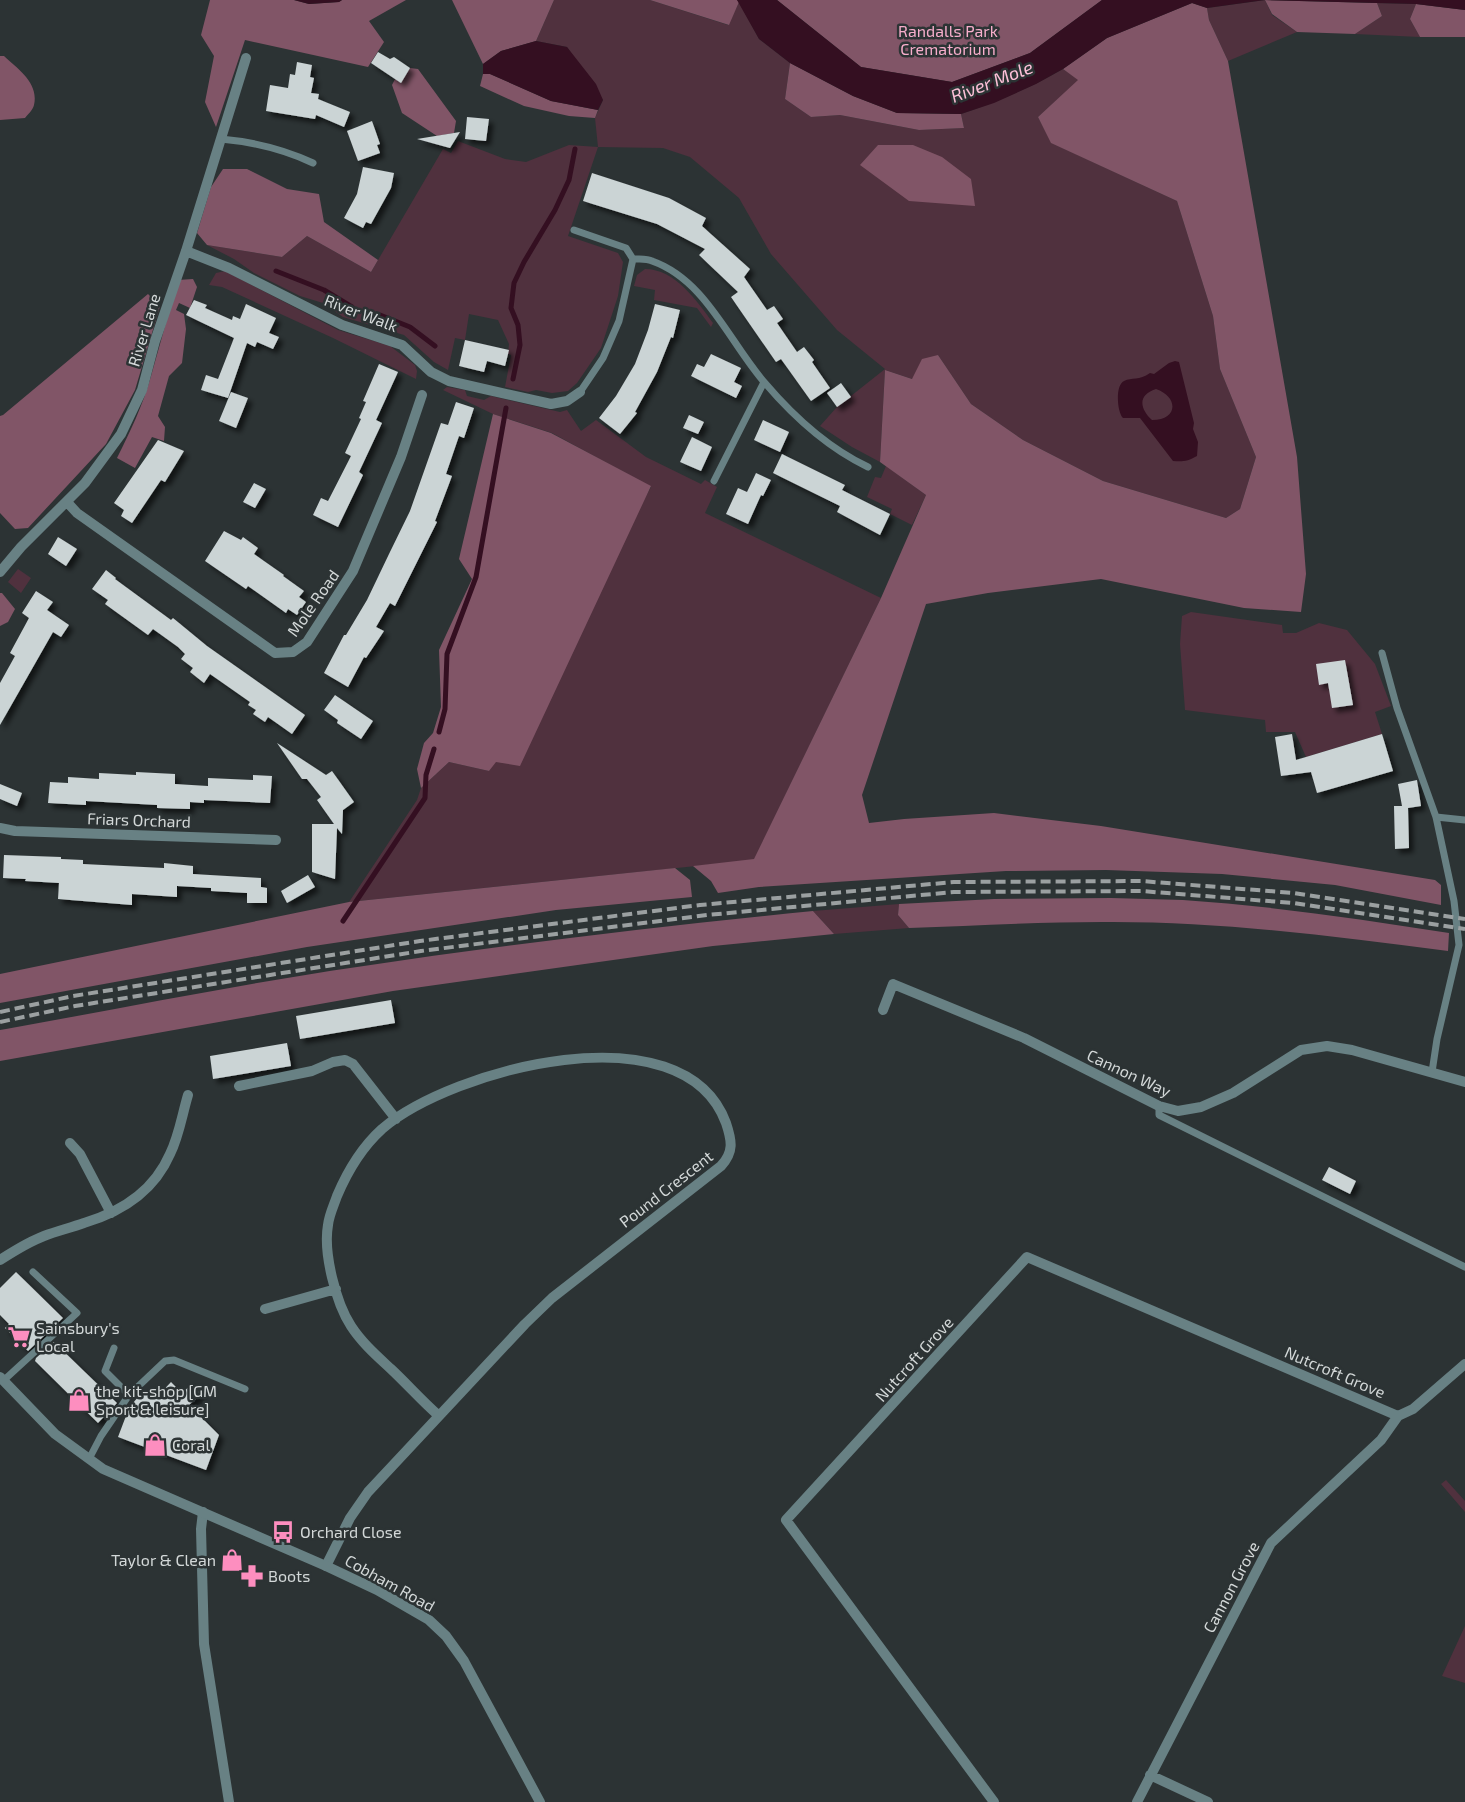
<svg xmlns="http://www.w3.org/2000/svg" width="1465" height="1802" viewBox="0 0 1465 1802" font-family="'Exo 2',sans-serif">
  <style>
    .green { fill: #50313e }
    .forest { fill: #815567 }
    .water { fill: #340f21; fill-rule: evenodd }
    .lines { fill: none; stroke-linecap: round; stroke-linejoin: round }
    .stream { stroke: #340f21; stroke-width: 5 }
    .building { fill: #cbd4d5; filter: url(#shadow) }
    .service { stroke: #688184; stroke-width: 7 }
    .minor { stroke: #688184; stroke-width: 10 }
    .tertiary { stroke: #688184; stroke-width: 10 }
    .rail { stroke: #9ba0a1; stroke-width: 4; stroke-dasharray: 10 5; stroke-linecap: butt }
    .labels { text-anchor: middle; stroke-width: 5; stroke-linejoin: round; paint-order: stroke }
    .park-label { font-size: 16px; fill: #f8aecc; stroke: #2c3334 }
    .street-label { font-size: 16px; fill: #d3d8d8; stroke: #2c3334 }
    .poi-label { font-size: 16px; fill: #d3d8d8; stroke: #2c3334; text-anchor: start }
    .water-label { font-size: 18px; font-style: italic; fill: #fdc0d8; stroke: #2c3334 }
  </style>
  <defs>
    <filter id="shadow"><feDropShadow dx="4.5" dy="4.5" stdDeviation="2.5" flood-color="#0009"/></filter>
  </defs>
  <rect width="100%" height="100%" fill="#2c3334"/>
  <!-- green -->
  <path class="green" d="M554,0H650L728,25L739,2L759,39L790,63L785,99L811,117L840,115L919,130L964,128L961,114C997,102 1030,88 1063,69L1079,80L1038,117L1052,143L1177,201L1213,316L1220,369L1256,457L1240,509L1226,518L1103,481L1023,440L971,404L938,355L912,379L885,370L880,462L852,447L820,426L837,407L885,369L837,330L771,254L739,198L690,157L663,148L598,147L568,236L618,253L623,262L618,296L601,348L577,383L568,391L552,393L536,390L528,392L505,387L511,355L508,354L509,344L498,320L469,314L465,340L455,338L448,370L434,362L404,335L343,317L323,303L300,296L254,273L234,259L207,245L282,257L307,236L371,272L443,149L451,153L458,141L505,159L526,162L569,145L598,147L595,118L603,100L567,47L536,41Z
    M1265,0L1272,15L1297,32L1228,61L1209,20L1207,8Z
    M1377,3L1416,4L1410,19L1420,37L1355,34L1382,16Z
    M645,269C675,269 697,301 713,323L711,327L697,308L654,300L655,290L634,286L637,275Z
    M225,271L338,330L390,346L415,365L417,371L416,379L333,338L222,287L209,285L216,273Z
    M447,387L465,390L467,396L484,400L491,396L560,412L567,410L581,431L596,420L646,457L701,484L705,480L717,487L705,513L881,598L754,860L349,902L417,800L421,788L449,762L489,771L651,487L552,433L493,414L443,390Z
    M886,466L926,495L912,525L890,514L892,509L867,497L875,477L881,478Z
    M18,569L31,578L21,593L8,582Z
    M1191,612L1282,625L1283,633H1296L1319,623L1347,630L1375,664L1391,706L1375,712L1382,734L1306,757L1295,732H1266L1265,720L1185,710L1180,644L1182,616Z
    M899,904L898,915L909,928L834,934L813,911Z
    M1446,1480L1465,1501V1512L1441,1484Z
    M1465,1626V1683L1442,1676Z"/>
  <!-- forest -->
  <path class="forest" d="M210,0H294L309,4L339,2L342,0H406L369,21L384,42L368,67L245,40L216,127L205,102L214,56L201,35Z
    M452,0H554L536,41L501,51L483,64Z
    M650,0H737L739,2L729,25Z
    M777,0H1102L1030,53L952,82L861,67Z
    M1265,0L1377,3L1382,16L1355,34L1297,32L1272,14Z
    M1192,3L1207,8L1209,20L1228,61L1297,457L1306,574L1301,612L1244,608L1101,579L988,593L926,604L862,795L869,823L904,819L994,813L1101,826L1435,880L1441,885V905L1335,885L1222,874L1106,870L1006,871L759,887L718,893L711,881L693,866L754,859L881,598L926,495L880,462L885,370L912,379L922,359L938,355L971,404L1023,440L1103,481L1226,518L1240,509L1256,457L1220,369L1213,316L1177,201L1051,143L1038,117L1078,80L1063,69L1107,38Z
    M1416,4L1465,10V37H1420L1410,19Z
    M0,56H4C18,69 39,83 34,105C33,110 28,114 25,118L0,120Z
    M790,63L853,96L897,113L961,114L964,128L919,130L840,115L811,117L785,99Z
    M410,68L418,69L456,121L454,133L437,136L402,113L392,85L395,79L401,83Z
    M483,74H490L551,101L598,110L595,118L569,116L524,106L480,86Z
    M878,145H913L942,157L971,179L975,206L909,201L860,165Z
    M223,169H247L287,189L319,194L324,222L378,260L371,272L307,236L282,257L207,245L197,233L211,187Z
    M193,279L197,287L190,308L179,303L176,310L184,314L186,329L182,363L169,376L158,416L165,427L164,441L152,437L135,468L117,458C130,432 143,405 151,376C160,344 169,312 178,280Z
    M148,294L160,306L135,390L106,444L28,528L15,529L0,513V416L3,415Z
    M493,414L551,433L651,486L520,766L496,762L489,771L449,762L421,788L417,769L424,743L433,733L441,707L439,650L472,579L459,559Z
    M0,593H2L15,609L8,622L0,626Z
    M675,868L690,880L692,897L556,910L307,947L0,1003V974L349,902Z
    M1111,898C1135,899 1159,899 1183,900C1272,906 1361,919 1449,933L1448,951C1333,936 1218,921 1102,922C1038,922 973,926 909,928L898,915L899,904L994,899Z
    M813,911L834,934L713,946L393,991L0,1061V1030L6,1029C123,1008 240,984 357,967C509,944 661,926 813,911Z"/>
  <!-- water -->
  <path class="water" d="M294,0H342L339,2L309,4Z
    M737,0H777L861,67L952,82L1030,53L1102,0H1265L1207,8L1192,3L1107,38L1063,69L1036,84L994,103L961,114L897,113L853,96L790,63L759,39Z
    M1265,0H1465V10L1416,4Z
    M536,41L567,47L596,84L603,100L598,110L551,101L490,74H483V64L501,51Z
    M1175,361L1179,362L1194,423L1193,429L1198,442L1197,456C1188,461 1183,462 1173,461L1140,418H1123C1117,412 1115,385 1124,381C1132,377 1139,381 1150,373L1154,374L1169,363ZM1156,389C1179,397 1178,420 1152,420C1140,409 1137,395 1156,389Z"/>
  <g class="lines">
    <!-- stream -->
    <path class="stream" d="M276,271L324,290L352,307
      M380,315L410,327L435,346
      M513,379L520,345L518,325L511,308L514,283L524,262L555,210L569,180L575,149
      M439,732L445,709L447,654L476,577L506,408
      M343,921L425,798L426,775L434,749"/>
  </g>
  <!-- building -->
  <path class="building" d="M378,52L390,59L394,57L410,68L401,83L371,63Z
    M297,62L312,65L310,77L314,78L311,93L319,94L318,99L350,112L344,127L316,115L315,119L266,111L270,85L288,88L290,74L295,75Z
    M467,117L489,119L486,141L465,139Z
    M372,121L380,144L377,145L380,153L358,161L347,131Z
    M460,132L450,148L417,139Z
    M363,167L394,173L391,188L371,224L366,222L363,228L344,218L357,194Z
    M592,173L669,198L706,218L702,226L750,269L744,277L767,310L774,306L783,319L777,323L797,352L804,347L814,360L812,362L830,388L811,401L781,359L776,362L731,297L738,292L699,255L705,249L657,224L583,201Z
    M194,300L207,305L205,308L232,320L233,316L240,319L246,304L276,318L269,333L279,337L273,349L257,342L255,347L247,343L228,398L201,390L206,375L218,379L234,338L186,315Z
    M655,304L680,310L673,338L671,337L657,372L635,412L637,413L620,434L599,418L616,396L635,364L648,330Z
    M465,340L509,350L505,366L487,361L484,372L459,366Z
    M711,354L741,368L734,382L742,386L736,398L691,376L697,364L704,367Z
    M379,364L398,372L376,420L382,423L359,472L363,475L338,527L313,515L321,498L328,501L351,456L345,453L361,419L359,418L366,402L363,401Z
    M841,383L851,397L837,407L827,393Z
    M231,392L248,398L236,428L219,421Z
    M456,402L474,408L464,438L459,436L446,474L452,476L435,521L437,522L395,606L390,603L376,627L384,631L366,658L364,657L348,687L324,673L344,635H346L367,600L389,554L410,511L441,423L448,425Z
    M689,415L704,422L698,434L683,428Z
    M763,420L789,432L780,452L754,440Z
    M692,437L712,447L701,471L680,462Z
    M158,440L184,451L165,482L161,480L132,523L121,516L124,510L114,503Z
    M782,454L845,485L842,490L890,514L880,535L837,512L840,506L773,473Z
    M756,473L771,480L763,496L761,495L748,524L726,514L738,488L747,492Z
    M254,483L266,489L255,508L243,502Z
    M224,531L241,540L243,537L258,548L254,554L284,575L283,576L304,591L299,597L306,602L297,615L288,609L286,613L248,586L246,589L205,561Z
    M58,537L77,549L66,566L48,554Z
    M106,570L116,578L115,579L171,620L173,618L207,646L305,715L292,734L268,717L265,722L253,714L256,710L248,705L250,702L210,674L204,683L190,672L193,668L181,659L185,654L178,647L153,629L148,635L105,604L108,600L92,589Z
    M36,591L53,602L47,610L69,625L61,637L53,632L0,725V683L15,656L10,653L29,618L22,613Z
    M1345,660L1353,705L1332,708L1328,683L1319,685L1316,664Z
    M335,695L373,721L361,739L337,723L338,720L324,710Z
    M1292,734L1296,760L1382,734L1393,771L1317,793L1311,772L1281,776L1275,737Z
    M277,743L326,775L332,771L354,802L343,810L342,834L337,828L335,879L312,872V824H334L317,800L321,797L307,779H302Z
    M136,772L175,774V784L208,786V778L253,780V775L272,776L270,803L204,800V803L190,802V809L157,808V805L86,801V805L48,803L50,782L68,783V777L99,779V773L136,775Z
    M1417,780L1421,806L1408,808L1409,848L1395,849L1394,806H1402L1398,784Z
    M0,784L22,793L17,806L0,799Z
    M4,855L61,857V859L83,860V864L164,868V863L193,866V874L261,878V887L267,888V903H247V893L211,891V888L177,886V897L132,894V905L58,899L59,883L25,881L26,879L3,878Z
    M308,875L315,887L287,903L281,891Z
    M391,1000L395,1023L300,1039L296,1016Z
    M287,1043L291,1066L213,1079L210,1056Z
    M1329,1167L1356,1181L1350,1194L1322,1180Z
    M16,1272L63,1318L28,1351L5,1328L9,1324L0,1315V1288Z
    M54,1342L117,1403L98,1423L35,1361L36,1358Z
    M171,1382L182,1393L192,1384L201,1394L189,1405L219,1435L206,1470L118,1437L129,1408L142,1392L157,1397Z"/>
  <g class="lines">
    <!-- service -->
    <path class="service" d="M221,139C254,142 283,149 313,163
      M574,230L626,248L633,259
      M580,392L603,358L619,321L633,259C639,259 647,258 652,261C706,280 729,342 765,383C794,417 828,448 868,467
      M714,481L764,382
      M1382,653L1397,708L1436,817L1454,901L1459,945L1437,1039L1432,1072
      M1436,817L1465,820
      M1159,1106V1115L1465,1267
      M3,1381L77,1313L33,1272
      M129,1395L165,1361L174,1360L245,1389
      M89,1459L101,1436L129,1395L105,1371L114,1348"/>
    <!-- minor -->
    <path class="minor" d="M186,251L229,268L342,325L402,345L431,372L449,381L551,404L567,401L580,392
      M67,502L77,513L275,653L293,652L307,642L353,571L401,457L422,395
      M0,572L21,547L85,483L121,434L142,390L155,341L186,251L246,58
      M0,828L15,831L276,840
      M883,1010L893,984L1024,1038L1159,1106L1178,1111L1201,1107L1233,1093L1301,1050L1327,1046L1352,1050L1465,1082
      M239,1086L312,1071L333,1062L345,1060L353,1064L396,1119
      M70,1143L80,1154L111,1213
      M0,1260C14,1251 28,1242 44,1236C57,1231 70,1228 84,1223C121,1212 154,1191 170,1154C179,1136 182,1115 188,1095
      M265,1309L336,1289
      M203,1512L201,1529L204,1644L229,1802
      M326,1566L350,1518L368,1492L525,1324L552,1298L721,1166C734,1152 732,1141 726,1123C683,1007 452,1069 382,1129C361,1148 348,1170 337,1196C334,1205 329,1215 328,1225C323,1253 336,1303 351,1326C362,1343 377,1356 391,1369C407,1384 422,1401 438,1415
      M1150,1775L1208,1802
      M994,1802L786,1520L1027,1257L1398,1416
      M1137,1802L1271,1543L1381,1440L1398,1416L1413,1409L1465,1364"/>
    <!-- tertiary -->
    <path class="tertiary" d="M0,1377L55,1434L103,1469L326,1566L377,1590L429,1620L446,1636L464,1661L540,1802"/>
    <!-- rail -->
    <path class="rail" d="M0,1012L73,996L420,941L700,905L954,882L1141,881L1294,893L1465,919
      M0,1022L75,1006L421,951L707,915L954,892L1141,891L1293,903L1465,929"/>
  </g>
  <!-- icons -->
  <defs>
    <symbol id="supermarket-bare" viewBox="-9 -9 18 18"><path d="M-6-5.5h2.5l.6 2H6L4.5 2H-2.5L-4.4-4H-6ZM-1.5 3.2a1.3 1.3 0 1 0 .1 0ZM3 3.2a1.3 1.3 0 1 0 .1 0Z" fill="#fd8ebf" stroke="#2c3334" stroke-width="2.5" paint-order="stroke"/></symbol>
    <symbol id="shop-bare" viewBox="-9 -9 18 18"><path d="M-5-2.5h2.3a2.7 3.5 0 0 1 5.4 0H5L5.5 6h-11ZM-1.5-2.5h3a1.5 2.3 0 0 0-3 0Z" fill="#fd8ebf" stroke="#2c3334" stroke-width="2.5" paint-order="stroke"/></symbol>
    <symbol id="bus-bare" viewBox="-9 -9 18 18"><path d="M-5-6H5V4H4V6H2V4H-2V6H-4V4H-5ZM-3.5-4V0h7V-4ZM-3.5 1.2v1.5H-2V1.2ZM2 1.2v1.5H3.5V1.2Z" fill="#fd8ebf" stroke="#2c3334" stroke-width="2.5" paint-order="stroke"/></symbol>
    <symbol id="pharmacy-bare" viewBox="-9 -9 18 18"><path d="M-2-6h4v4h4v4h-4v4h-4v-4h-4v-4h4Z" fill="#fd8ebf" stroke="#2c3334" stroke-width="2.5" paint-order="stroke"/></symbol>
  </defs>
  <g fill-rule="evenodd">
    <use href="#supermarket-bare" x="3" y="1321" width="32" height="32"/>
    <use href="#shop-bare" x="63" y="1384" width="32" height="32"/>
    <use href="#shop-bare" x="139" y="1429" width="32" height="32"/>
    <use href="#bus-bare" x="267" y="1516" width="32" height="32"/>
    <use href="#shop-bare" x="216" y="1544" width="32" height="32"/>
    <use href="#pharmacy-bare" x="236" y="1560" width="32" height="32"/>
  </g>
  <g class="labels">
    <!-- park labels -->
    <g class="park-label">
      <text x="948" y="37">Randalls Park<tspan x="948" dy="18">Crematorium</tspan></text>
    </g>
    <!-- street labels -->
    <g class="street-label">
      <text transform="translate(361 313) rotate(21)" y="6">River Walk</text>
      <text transform="translate(144 330) rotate(-73)" y="6">River Lane</text>
      <text transform="translate(313 603) rotate(-55)" y="6">Mole Road</text>
      <text transform="translate(139 820) rotate(2)" y="6">Friars Orchard</text>
      <text transform="translate(1129 1073) rotate(25)" y="6">Cannon Way</text>
      <text transform="translate(666 1189) rotate(-38)" y="6">Pound Crescent</text>
      <text transform="translate(914 1359) rotate(-48)" y="6">Nutcroft Grove</text>
      <text transform="translate(1335 1372) rotate(23)" y="6">Nutcroft Grove</text>
      <text transform="translate(390 1583) rotate(29)" y="6">Cobham Road</text>
      <text transform="translate(1231 1587) rotate(-62)" y="6">Cannon Grove</text>
    </g>
    <!-- poi labels -->
    <g class="poi-label">
      <text x="36" y="1334">Sainsbury's<tspan x="36" dy="18">Local</tspan></text>
      <text x="96" y="1397">the kit-shop [GM<tspan x="96" dy="18">Sport &amp; leisure]</tspan></text>
      <text x="172" y="1451">Coral</text>
      <text x="300" y="1538">Orchard Close</text>
      <text x="216" y="1566" text-anchor="end">Taylor &amp; Clean</text>
      <text x="268" y="1582">Boots</text>
    </g>
    <!-- water labels -->
    <g class="water-label">
      <text transform="translate(992 82) rotate(-21)" y="6">River Mole</text>
    </g>
  </g>
</svg>
